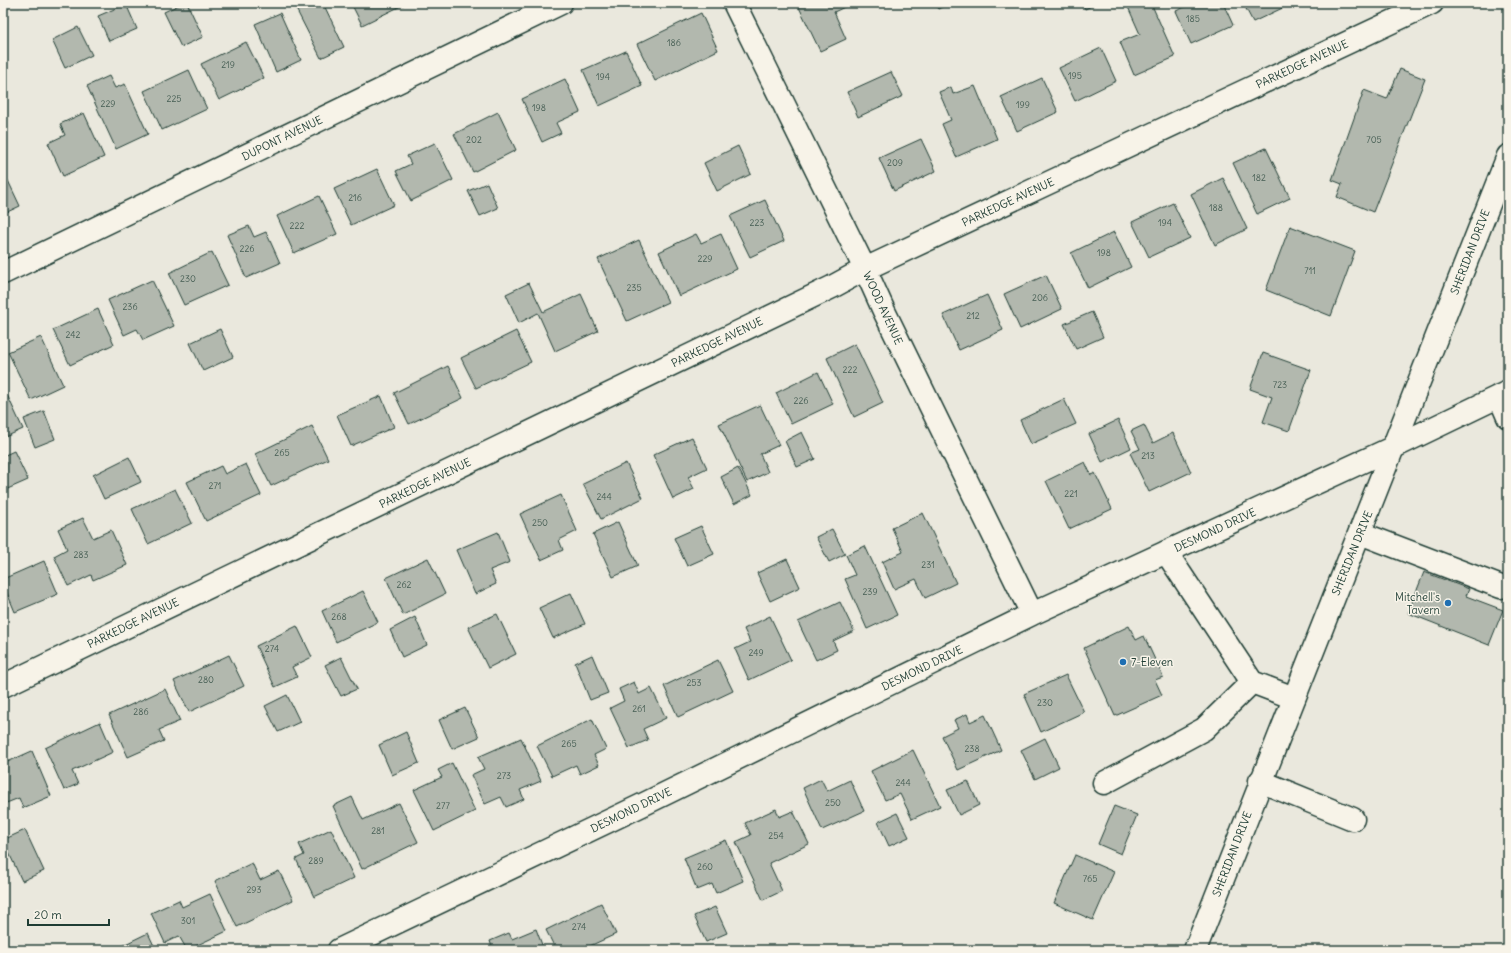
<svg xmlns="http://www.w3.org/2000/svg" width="1511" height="953" viewBox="0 0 1511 953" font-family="Delius,sans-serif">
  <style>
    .building { fill: #b2b8ae; stroke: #1f3d34 }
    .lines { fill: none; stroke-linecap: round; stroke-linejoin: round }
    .minor-casing { stroke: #1f3d34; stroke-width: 25 }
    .major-casing { stroke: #1f3d34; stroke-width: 25 }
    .minor { stroke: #f7f3e8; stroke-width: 22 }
    .major { stroke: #f7f3e8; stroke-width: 22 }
    .poi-dot { fill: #1f6fb2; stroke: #f7f3e8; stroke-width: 1.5 }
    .labels { text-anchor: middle; stroke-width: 3; stroke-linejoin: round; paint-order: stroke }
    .number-label { font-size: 9px; fill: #445c52 }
    .street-label { font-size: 11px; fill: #1f3d34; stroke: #f7f3e8 }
    .poi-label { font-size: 11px; fill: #1f3d34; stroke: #f7f3e8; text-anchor: end }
  </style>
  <rect width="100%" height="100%" fill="#eae8dd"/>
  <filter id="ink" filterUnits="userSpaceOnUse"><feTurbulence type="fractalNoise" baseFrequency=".025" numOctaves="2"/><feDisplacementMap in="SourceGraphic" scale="8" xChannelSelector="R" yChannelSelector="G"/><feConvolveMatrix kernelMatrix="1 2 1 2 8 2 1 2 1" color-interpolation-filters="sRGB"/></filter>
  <g filter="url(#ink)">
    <!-- building -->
    <path class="building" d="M183,3H187L203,37L181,47L164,12Z
      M293,3H323L344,47L321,58Z
      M351,3H405V4L362,25Z
      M797,3H853L834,12L846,39L820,51Z
      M935,3H950L938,9Z
      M1082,3H1098L1085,9Z
      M1138,3H1151L1175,57L1134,75L1120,42L1140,34L1128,7Z
      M1194,3H1223L1233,25L1191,44L1176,11Z
      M1243,3H1293L1253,22Z
      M126,4L137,29L109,41L98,16Z
      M280,13L301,60L276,72L255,24Z
      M701,13L718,50L655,81L637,44Z
      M78,27L92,55L65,68L52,40Z
      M246,42L264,78L219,100L201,64Z
      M1101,48L1116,81L1075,101L1059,68Z
      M626,51L642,86L599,106L583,70Z
      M1400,69L1425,79L1373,212L1337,197L1342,184L1332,180L1364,90L1387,99Z
      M189,70L207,109L162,130L144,91Z
      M891,72L903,96L858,117L847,92Z
      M109,76L115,88L125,84L148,134L116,149L87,86Z
      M1042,78L1058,112L1017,131L1001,97Z
      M565,79L580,112L556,123L561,133L542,142L522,99Z
      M975,86L997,139L956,157L942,124L951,120L939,92L951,87L953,94Z
      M498,112L516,150L473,172L454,134Z
      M84,113L104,157L63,176L48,143L65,135L60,124Z
      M921,139L936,171L894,191L879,158Z
      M435,143L453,180L411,201L396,171L411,164L407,156Z
      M738,146L751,174L717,191L704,163Z
      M1266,148L1290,198L1257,214L1233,163Z
      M377,169L394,205L351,225L334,189Z
      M3,170L20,206L3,214Z
      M1223,178L1247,229L1215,245L1191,194Z
      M487,183L498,208L480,216L468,191Z
      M319,196L337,234L294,253L277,216Z
      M765,200L784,241L750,257L730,216Z
      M1173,203L1190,238L1149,257L1132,222Z
      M249,226L254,237L266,232L280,263L246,278L227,235Z
      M1290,226L1355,251L1331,316L1266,290Z
      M1114,232L1131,267L1088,288L1071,253Z
      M696,234L701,243L721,234L737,269L679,296L659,252Z
      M639,240L668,302L627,321L598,259Z
      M212,252L228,285L184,305L169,273Z
      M1046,275L1062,309L1020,329L1004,294Z
      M152,280L174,326L143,340L137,329L124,335L108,300Z
      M529,283L543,312L581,294L598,331L555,351L538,313L519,323L506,294Z
      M987,295L1003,330L959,350L943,315Z
      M98,309L114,344L70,365L53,330Z
      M1092,312L1103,337L1076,349L1064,324Z
      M220,329L233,357L203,371L190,343Z
      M516,331L531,362L476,388L461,358Z
      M41,337L63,385L31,400L8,352Z
      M855,344L883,403L854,417L827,358Z
      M1263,353L1311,370L1289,431L1263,422L1272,397L1250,389Z
      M448,366L463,398L409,424L394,393Z
      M818,372L833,404L791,424L776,393Z
      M3,386L23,429L3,438Z
      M381,396L394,427L351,446L337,415Z
      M1064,399L1076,424L1031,444L1020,420Z
      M760,405L779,445L760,454L768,472L747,482L719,424Z
      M44,411L55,439L35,447L24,419Z
      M1118,420L1131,448L1102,462L1089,434Z
      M1144,425L1153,443L1173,433L1191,472L1149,492L1130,453L1140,449L1131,431Z
      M312,426L328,459L271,486L255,454Z
      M802,432L815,459L797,467L785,441Z
      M692,437L707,468L688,477L694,489L673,499L653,455Z
      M14,451L28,480L3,491V456Z
      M129,457L141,482L104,499L93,475Z
      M1085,462L1091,475L1095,473L1112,509L1069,529L1046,481Z
      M626,463L643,498L601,519L583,484Z
      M246,464L261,495L206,521L187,482L221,466L225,474Z
      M738,468L752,495L734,504L721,477Z
      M175,489L192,523L148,544L132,509Z
      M561,495L577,531L559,540L563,550L541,560L520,514Z
      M923,513L956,583L925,598L916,579L894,589L882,562L903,552L892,528Z
      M83,518L93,538L111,530L127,565L93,580L91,575L68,586L54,556L67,549L58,529Z
      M618,522L638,566L613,577L593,534Z
      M701,526L714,554L687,566L674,538Z
      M832,529L845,554L829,562L816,537Z
      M498,532L510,562L490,570L496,584L475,594L456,550Z
      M865,546L897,615L867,629L845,579L855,575L846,555Z
      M428,558L445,594L403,615L386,578Z
      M787,559L800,587L770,601L757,573Z
      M44,561L58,594L15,612L3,583V579Z
      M1424,572L1469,589L1466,596L1503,610L1489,645L1408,613Z
      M363,591L378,622L336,642L322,611Z
      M571,593L585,624L553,638L539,608Z
      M840,602L854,631L833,641L837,650L816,660L798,622Z
      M497,614L516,654L488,668L468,627Z
      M770,616L791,660L749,680L735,649L750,642L744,629Z
      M415,617L427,645L402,657L390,630Z
      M297,626L312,657L292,667L297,677L275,687L256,646Z
      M1129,626L1136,640L1144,636L1163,677L1155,680L1162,695L1115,716L1084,648Z
      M229,655L244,686L189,712L174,681Z
      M592,655L608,693L590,700L575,663Z
      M341,657L357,689L341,696L325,665Z
      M718,660L733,691L678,717L664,686Z
      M1066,675L1084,712L1041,732L1024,694Z
      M634,682L639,694L651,688L666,718L643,729L648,740L629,748L610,708L624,701L619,689Z
      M165,689L180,721L159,730L164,741L128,757L109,715Z
      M287,695L300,722L278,732L265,706Z
      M465,708L479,737L452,749L439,720Z
      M967,714L970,722L985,715L1001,750L958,770L942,736L958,728L954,720Z
      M592,719L606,749L594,755L599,765L580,774L576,765L552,776L537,746Z
      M100,722L113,752L72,771L78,784L64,790L45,748Z
      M406,732L419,763L392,775L379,745Z
      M521,738L541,781L520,790L524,799L506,807L501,797L485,804L471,775L484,769L478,757Z
      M1045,738L1059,767L1035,779L1021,750Z
      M913,750L940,806L912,819L900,794L885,800L871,771Z
      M32,751L51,796L23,808L19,798L4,804L3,801V764Z
      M452,763L475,811L434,831L414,790L442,777L438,770Z
      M821,779L827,791L850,780L864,811L822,830L803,788Z
      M968,781L979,805L959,815L947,790Z
      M352,797L363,820L399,803L418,842L362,869L333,806Z
      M1114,806L1137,815L1121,854L1098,844Z
      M776,809L779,817L793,811L809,844L769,863L782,891L763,900L736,842L751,835L745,823Z
      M897,813L909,837L889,846L878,822Z
      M331,829L354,878L314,897L296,859L304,855L299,844Z
      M25,830L44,871L22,881L3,840Z
      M726,840L743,881L716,893L712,884L697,890L684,858Z
      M1075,855L1114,872L1093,920L1054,903Z
      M252,863L260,880L279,871L293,900L237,927L215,881Z
      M210,894L227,931L187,950L179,936L165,943L151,913L179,900L182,907Z
      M601,903L616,934L581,950H556L546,930Z
      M715,907L727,933L706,942L694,916Z
      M536,929L544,950H493L490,941L509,933L512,939Z
      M148,933L156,950H113Z"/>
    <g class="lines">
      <defs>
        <path id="minor" d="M734,3L865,269L884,311L1032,614
          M3,273L561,3
          M1499,396L1508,417
          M1360,533L1501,587
          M1166,552L1252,682L1294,698
          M3,686L832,287L865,269L1432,3
          M1260,781L1353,819
          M1104,783L1204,729L1252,682
          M339,950L640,806L1032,614L1394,447L1508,392"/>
        <path id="major" d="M1195,950L1508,156"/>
      </defs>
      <!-- minor casing -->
      <use href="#minor" class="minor-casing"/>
      <!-- major casing -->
      <use href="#major" class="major-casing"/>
      <!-- minor -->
      <use href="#minor" class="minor"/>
      <!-- major -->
      <use href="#major" class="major"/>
    </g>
  </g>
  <!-- markers -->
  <g class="poi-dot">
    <circle cx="1448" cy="603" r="4"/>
    <circle cx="1123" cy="662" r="4"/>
  </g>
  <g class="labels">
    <!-- number labels -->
    <g class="number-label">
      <text x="1193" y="22">185</text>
      <text x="674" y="46">186</text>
      <text x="228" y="68">219</text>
      <text x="1075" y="79">195</text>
      <text x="603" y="80">194</text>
      <text x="174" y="102">225</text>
      <text x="108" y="107">229</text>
      <text x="1023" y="108">199</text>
      <text x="539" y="111">198</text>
      <text x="474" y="143">202</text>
      <text x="1374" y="143">705</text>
      <text x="895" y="166">209</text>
      <text x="1259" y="181">182</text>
      <text x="355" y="201">216</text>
      <text x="1216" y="211">188</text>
      <text x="757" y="226">223</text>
      <text x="1165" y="226">194</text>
      <text x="297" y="229">222</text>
      <text x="247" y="252">226</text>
      <text x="1104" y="256">198</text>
      <text x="705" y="262">229</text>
      <text x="1310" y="274">711</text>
      <text x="188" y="282">230</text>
      <text x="634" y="291">235</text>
      <text x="1040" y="301">206</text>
      <text x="130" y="310">236</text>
      <text x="973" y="319">212</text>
      <text x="73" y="338">242</text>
      <text x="850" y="373">222</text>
      <text x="1280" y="388">723</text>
      <text x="801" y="404">226</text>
      <text x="282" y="456">265</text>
      <text x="1148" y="459">213</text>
      <text x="215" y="489">271</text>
      <text x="1071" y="497">221</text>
      <text x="604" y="500">244</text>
      <text x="540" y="526">250</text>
      <text x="81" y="558">283</text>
      <text x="928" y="568">231</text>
      <text x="404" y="588">262</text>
      <text x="870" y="595">239</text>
      <text x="339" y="620">268</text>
      <text x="272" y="652">274</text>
      <text x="756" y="656">249</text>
      <text x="206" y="683">280</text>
      <text x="694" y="686">253</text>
      <text x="1045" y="706">230</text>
      <text x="639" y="712">261</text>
      <text x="141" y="715">286</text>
      <text x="569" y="747">265</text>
      <text x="972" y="752">238</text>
      <text x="504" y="779">273</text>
      <text x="903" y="786">244</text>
      <text x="833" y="806">250</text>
      <text x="443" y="809">277</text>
      <text x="378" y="834">281</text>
      <text x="776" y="839">254</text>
      <text x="316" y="864">289</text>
      <text x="705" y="870">260</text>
      <text x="1090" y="882">765</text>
      <text x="254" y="893">293</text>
      <text x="188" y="924">301</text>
      <text x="579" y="930">274</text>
    </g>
    <!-- street labels -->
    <g class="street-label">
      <text transform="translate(1302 64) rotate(-25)" y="4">PARKEDGE AVENUE</text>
      <text transform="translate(282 138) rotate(-26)" y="4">DUPONT AVENUE</text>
      <text transform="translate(1008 202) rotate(-25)" y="4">PARKEDGE AVENUE</text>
      <text transform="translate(1470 252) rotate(-69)" y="4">SHERIDAN DRIVE</text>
      <text transform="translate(883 308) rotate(65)" y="4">WOOD AVENUE</text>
      <text transform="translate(717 342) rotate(-26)" y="4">PARKEDGE AVENUE</text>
      <text transform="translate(425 483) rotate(-26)" y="4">PARKEDGE AVENUE</text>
      <text transform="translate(1215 530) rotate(-25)" y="4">DESMOND DRIVE</text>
      <text transform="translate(1352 553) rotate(-68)" y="4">SHERIDAN DRIVE</text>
      <text transform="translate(133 623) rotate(-26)" y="4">PARKEDGE AVENUE</text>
      <text transform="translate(922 668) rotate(-26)" y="4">DESMOND DRIVE</text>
      <text transform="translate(631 810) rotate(-26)" y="4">DESMOND DRIVE</text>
      <text transform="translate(1232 854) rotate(-69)" y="4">SHERIDAN DRIVE</text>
    </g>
    <!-- poi labels -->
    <g class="poi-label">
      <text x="1440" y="601">Mitchell's<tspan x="1440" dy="13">Tavern</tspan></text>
      <text x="1131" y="666" text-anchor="start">7-Eleven</text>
    </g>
  </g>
  <!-- margin -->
  <rect width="1511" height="953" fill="none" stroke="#f7f3e8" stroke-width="16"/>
  <rect x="8" y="8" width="1495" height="937" fill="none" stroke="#1f3d34" stroke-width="1.5" filter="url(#ink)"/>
  <!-- scale -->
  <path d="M28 919v6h81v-6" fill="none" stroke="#1f3d34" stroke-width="2"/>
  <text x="34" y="919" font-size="12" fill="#1f3d34" stroke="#f7f3e8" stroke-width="3" paint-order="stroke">20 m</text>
</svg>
